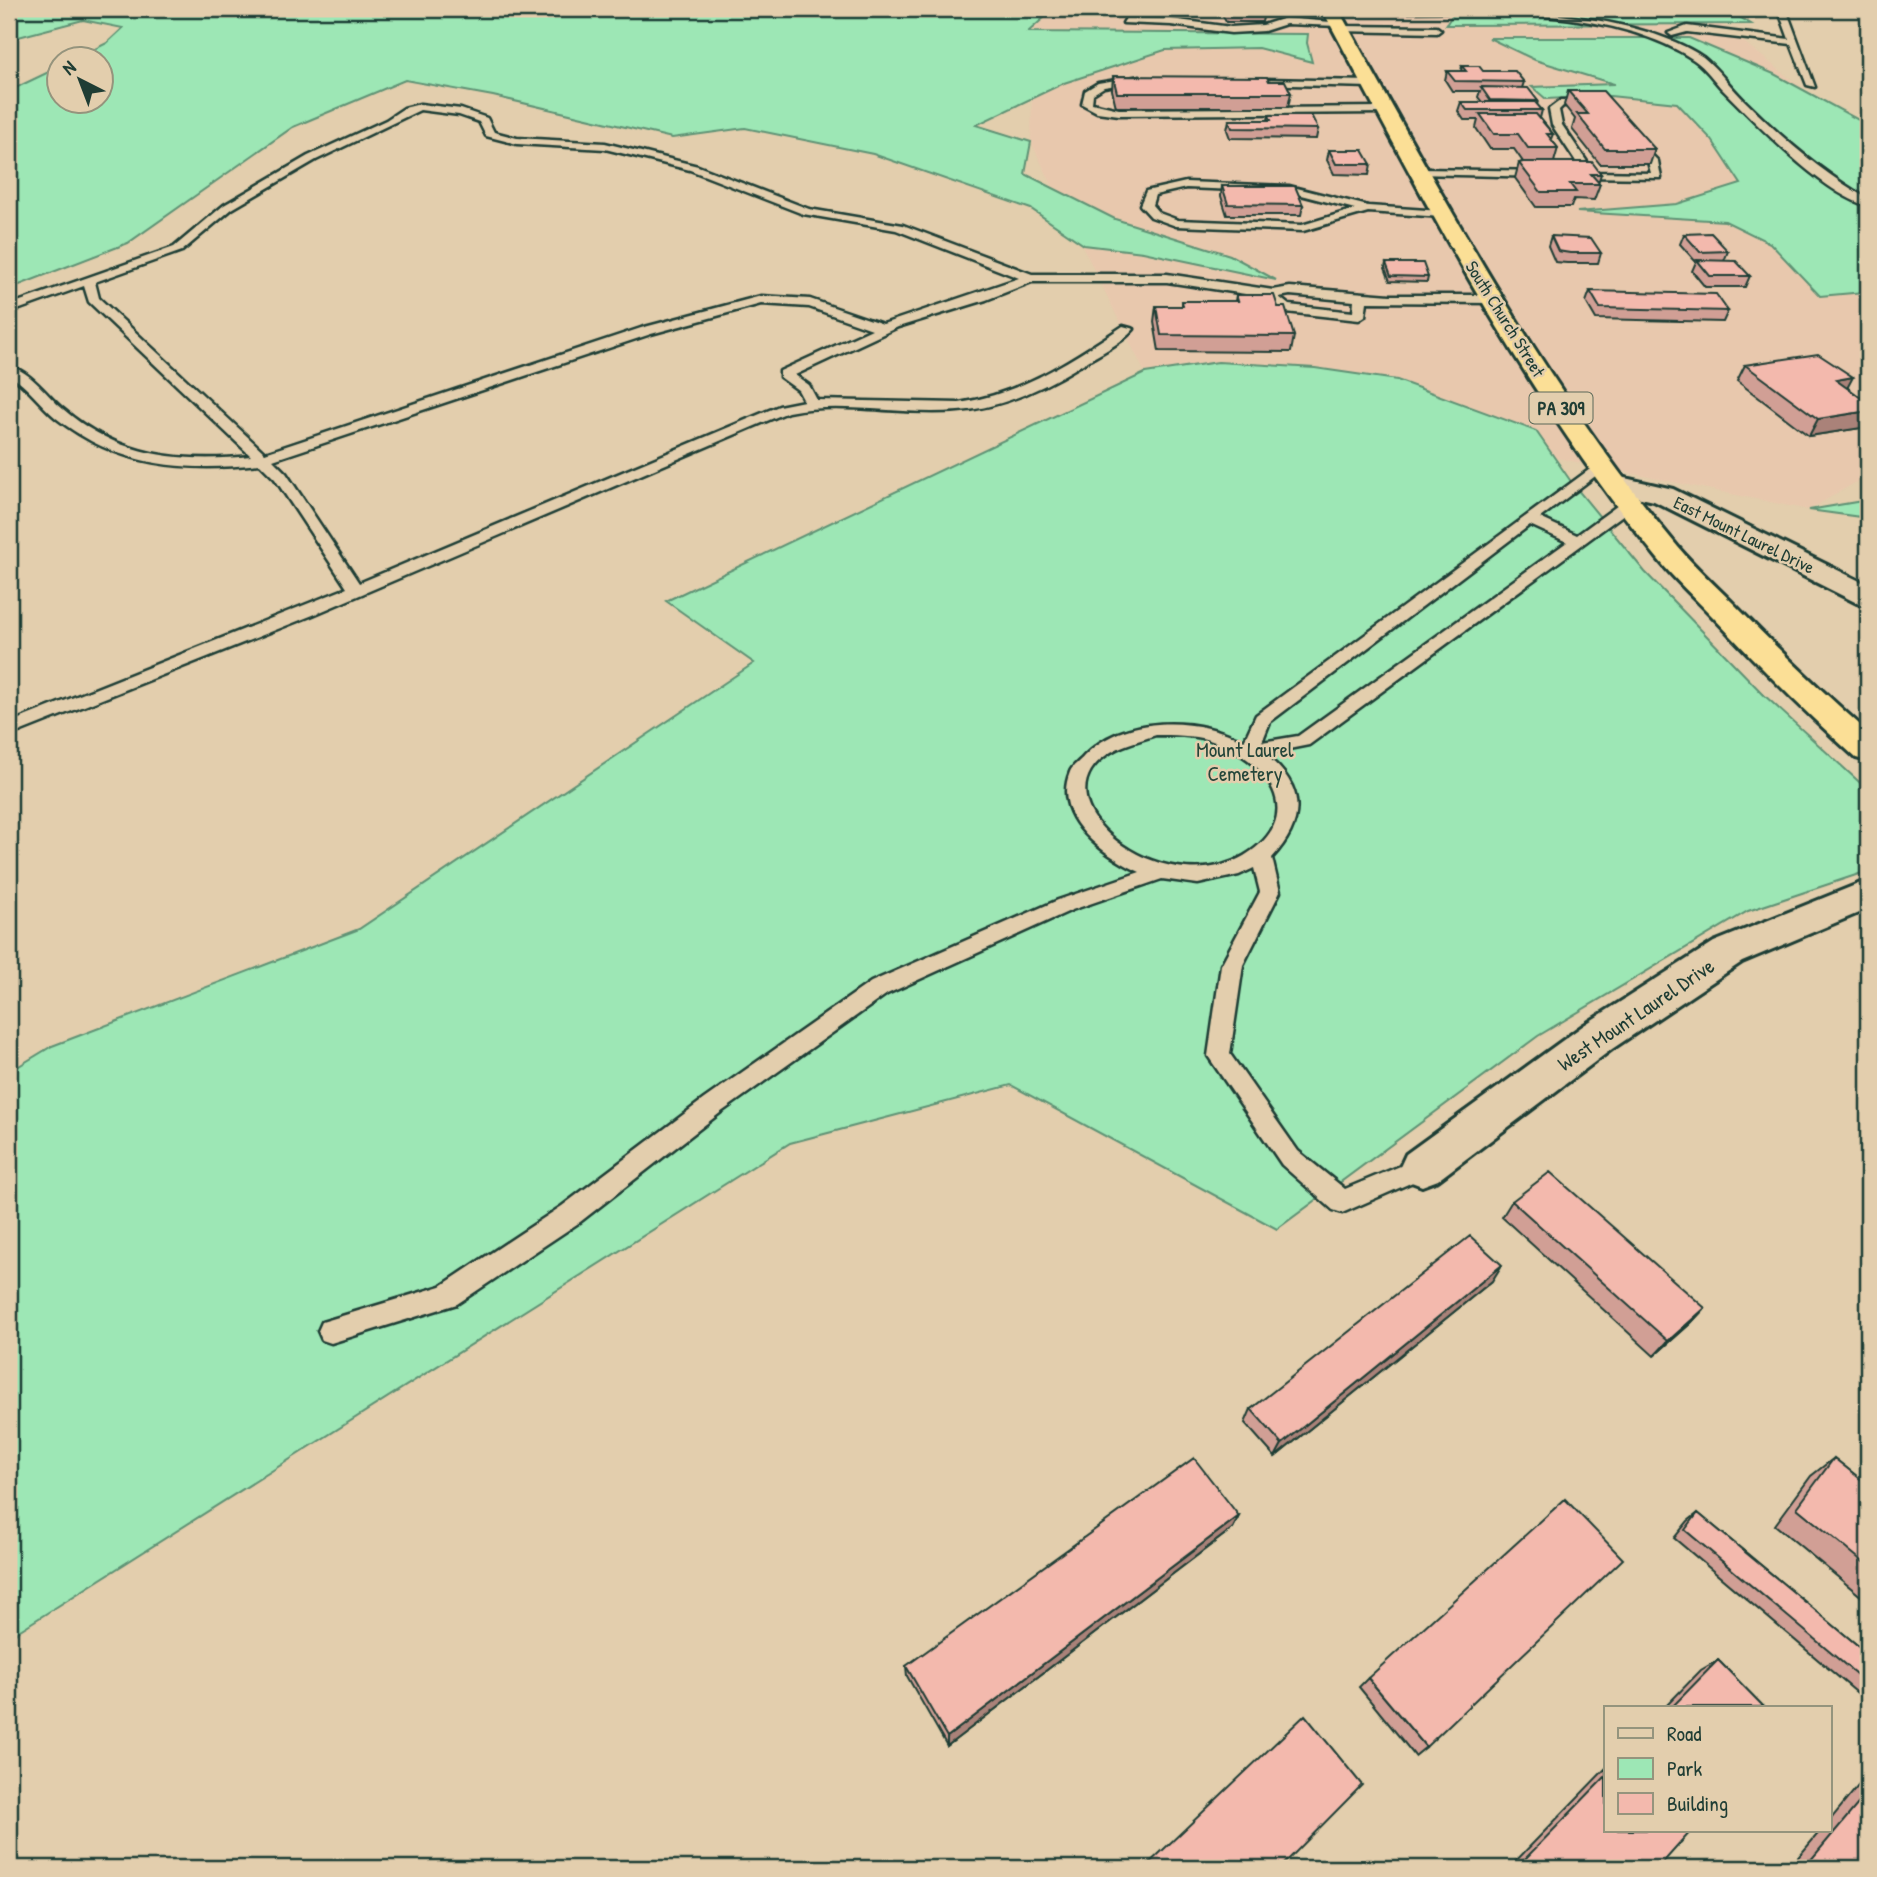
<svg xmlns="http://www.w3.org/2000/svg" width="1877" height="1877" viewBox="0 0 1877 1877" font-family="'Patrick Hand',sans-serif">
  <style>
    .built { fill: #e8c8ad }
    .green { fill: #9de7b5; stroke: #5e9274; stroke-width: 2 }
    .lines { fill: none; stroke-linecap: round; stroke-linejoin: round }
    .service-casing { stroke: #1f3d34; stroke-width: 5 }
    .minor-casing { stroke: #1f3d34; stroke-width: 6 }
    .trunk-casing { stroke: #1f3d34; stroke-width: 6 }
    .service { fill: #e3cead; fill-rule: evenodd }
    .minor { fill: #e3cead; fill-rule: evenodd }
    .trunk { fill: #fbdf96; fill-rule: evenodd }
    .wall { fill: #d19f95; stroke: #1f3d34; stroke-width: 2 }
    .shaded-wall { fill: #aa8279; stroke: #1f3d34; stroke-width: 2 }
    .building { fill: #f3b9ad; stroke: #1f3d34; stroke-width: 2 }
    .labels { text-anchor: middle; stroke-width: 5; stroke-linejoin: round; paint-order: stroke }
    .far-street-label { font-size: 18px; fill: #1f3d34; stroke: #e3cead }
    .shield { fill: #e3cead; stroke: #5a6858; stroke-width: 2 }
    .shield-label { font-size: 19px; font-weight: bold; fill: #1f3d34 }
    .park-label { font-size: 21px; fill: #25463a; stroke: #e3cead }
    .street-label { font-size: 21px; fill: #1f3d34; stroke: #e3cead }
  </style>
  <rect width="100%" height="100%" fill="#e3cead"/>
  <filter id="ink" filterUnits="userSpaceOnUse"><feTurbulence type="fractalNoise" baseFrequency=".0143" numOctaves="2"/><feDisplacementMap in="SourceGraphic" scale="14" xChannelSelector="R" yChannelSelector="G"/><feConvolveMatrix kernelMatrix="1 2 1 2 8 2 1 2 1" color-interpolation-filters="sRGB"/></filter>
  <g filter="url(#ink)">
    <!-- built -->
    <path class="built" d="M1034,9H1702L1868,140V475L1809,510L1145,373L1031,142Z"/>
    <!-- green -->
    <path class="green" d="M9,9H1118L1047,15L1028,32L1308,34L1307,43L1312,62L1258,48L1165,50L1064,83L976,125L1031,142L1025,174L1115,219L1230,255L1276,280L1143,252L1084,245L1031,209L873,154L745,128L672,138L493,96L405,80L293,127L128,243L9,289V91L59,67L60,102H102V60L75,59L107,43L123,28L83,20L11,39Z
      M1456,9H1726L1751,24L1446,25Z
      M1489,38H1689L1774,74L1868,125V289L1864,292L1820,296L1770,243L1725,221L1577,212L1677,204L1741,184L1712,140L1677,103L1610,96L1546,99L1532,87L1614,84L1535,60Z
      M1218,362L1315,368L1397,380L1536,431L1572,483L1645,572L1764,695L1868,790V871L1748,911L1538,1036L1277,1229L1011,1085L790,1143L9,1637V1072L52,1046L359,929L754,663L666,601L1145,373Z
      M1868,500V518L1809,510Z"/>
    <g class="lines">
      <defs>
        <path id="service" d="M1327,9C1430,9 1617,0 1703,57C1719,70 1732,89 1747,103C1784,140 1823,173 1868,199V206C1822,193 1758,125 1724,91C1714,81 1706,68 1694,60C1605,0 1435,12 1330,13Z
          M1778,9H1786L1815,87L1807,85L1791,44L1687,32L1672,36L1668,33L1687,26L1789,39Z
          M1126,18L1171,19L1231,27L1263,25L1285,18L1342,23L1338,26L1286,24L1264,31L1231,33L1171,25L1123,23Z
          M1341,26L1437,27L1441,30L1437,33L1338,31Z
          M1140,76L1143,81L1104,87L1093,94L1092,103L1119,109L1385,107L1390,110L1385,113L1119,115L1097,112L1082,104L1085,91L1098,83Z
          M1259,79L1371,81L1376,84L1371,87L1256,84Z
          M1561,100H1591L1596,103L1591,106H1563L1559,110L1562,125L1594,172L1651,173L1648,162L1628,139L1633,136L1658,161L1661,178L1575,177V173L1583,172L1552,125L1549,109Z
          M420,104L461,109L487,118L494,132L517,138L605,143L698,166L809,209L903,225L1032,274H1167L1273,290L1290,287L1390,295H1492L1498,299L1492,303L1367,302L1365,316L1359,320L1286,312L1265,297L1167,282H1032L986,300L898,327L795,375L809,385L817,400L959,403C1021,394 1072,360 1123,326L1134,329C1121,344 1099,354 1081,365C1044,388 1002,408 958,411C901,416 845,401 788,412L313,615L9,736V723L347,588L275,479L260,464C184,472 118,467 56,418C40,405 28,386 9,375V366C32,372 46,395 63,409C118,457 182,463 251,456L89,302L84,286L9,313V305L174,247L224,205L308,156L386,120L404,108ZM420,110L459,115L479,122L486,136L517,144L605,149L690,170L803,214L896,230L1019,278L883,324L810,299L761,296L641,328L265,453L99,298L95,282L182,251L232,209L316,160ZM1290,295L1354,301L1353,312L1289,305L1279,297ZM761,304L809,307L872,329L780,371V377L798,390L804,401L779,406L359,583L286,473L273,460L651,334Z
          M1419,169L1543,171L1548,174L1543,177L1415,174L1414,172Z
          M1186,182L1289,186L1368,206L1442,211L1448,214L1442,217L1368,212L1303,231L1176,226L1151,217L1140,205L1146,191ZM1186,188L1289,192L1355,209L1302,225L1178,220L1159,213L1152,205L1155,195Z
          M1601,461L1608,465L1606,468L1540,518L1577,535L1625,500H1635V506L1309,745L1264,754C1306,786 1306,821 1272,858L1280,892L1243,965L1230,1054L1298,1151L1345,1189L1422,1157L1431,1160L1434,1167L1431,1174L1342,1213L1333,1210L1282,1165L1208,1056L1221,965L1260,892L1254,868L1239,875L1198,884L1162,879L1072,910L887,994L720,1113L580,1222L457,1304L331,1343L322,1340L318,1331L322,1322L441,1286L562,1206L704,1099L871,982L1058,900L1140,872C1105,856 1051,818 1070,772C1072,766 1080,761 1084,756C1124,715 1195,716 1244,741L1256,715ZM1530,525L1567,542L1298,736L1262,742L1270,722ZM1156,735C1173,735 1192,735 1209,740C1266,757 1311,816 1244,856C1162,904 1029,801 1111,752C1124,744 1142,740 1156,735Z"/>
        <path id="minor" d="M1616,476L1673,489L1868,585V606L1857,603L1654,501L1606,490L1602,484L1606,478Z
          M1868,880V909L1742,962L1612,1049L1438,1180L1422,1186L1406,1180L1400,1167L1406,1154L1584,1025L1714,942Z"/>
        <path id="trunk" d="M1322,9H1338C1441,193 1542,384 1678,547C1695,567 1715,585 1734,604C1777,648 1821,691 1868,732V761L1856,758C1806,713 1759,666 1713,617C1695,598 1675,580 1658,559C1522,393 1423,198 1322,9Z"/>
      </defs>
      <!-- service casing -->
      <use href="#service" class="service-casing"/>
      <!-- minor casing -->
      <use href="#minor" class="minor-casing"/>
      <!-- trunk casing -->
      <use href="#trunk" class="trunk-casing"/>
      <!-- service -->
      <use href="#service" class="service"/>
      <!-- minor -->
      <use href="#minor" class="minor"/>
      <!-- trunk -->
      <use href="#trunk" class="trunk"/>
    </g>
    <!-- wall -->
    <path class="wall" d="M1223,9H1263L1264,13L1262,22H1226L1222,14Z
      M1462,66L1524,82L1522,88L1538,101L1537,105L1542,110L1540,118L1553,134L1551,139L1558,148L1554,162L1601,174L1598,183L1600,184L1594,200L1574,199L1571,207H1536L1515,178L1519,163L1523,162L1514,149H1490L1476,128L1478,120H1464L1458,111L1461,102H1482L1478,97L1480,91H1452L1445,80L1447,71H1461Z
      M1113,76L1269,81L1291,93L1288,107H1116L1112,90Z
      M1568,91L1655,149L1650,164H1600L1572,129L1575,119L1564,105Z
      M1269,115L1318,129L1316,139L1230,138L1227,130L1229,120H1268Z
      M1329,150L1371,164L1369,175L1334,174L1327,160Z
      M1222,186L1303,205L1301,215H1227L1221,196Z
      M1684,234L1728,251L1724,261L1750,276L1745,287H1705L1692,271L1696,262L1680,244Z
      M1551,236L1601,253L1598,263H1567L1555,262L1548,246Z
      M1386,263L1428,277L1427,282L1390,281L1385,268Z
      M1590,291L1728,311L1723,322L1596,319L1586,302Z
      M1236,295L1278,307L1294,336L1291,352L1159,351L1154,322L1156,306H1182V301H1235Z
      M1745,365L1848,388L1868,403V427L1809,436L1737,381Z
      M1512,1201L1705,1308L1691,1323L1654,1356L1502,1217Z
      M1492,1281L1275,1457L1245,1423L1251,1409Z
      M1834,1458L1868,1485V1602L1775,1525L1811,1476Z
      M1698,1513L1868,1654V1702L1674,1538L1688,1521Z
      M1239,1516L1233,1528L947,1746L907,1676L906,1666Z
      M1718,1660L1764,1707H1665L1701,1670Z
      M1368,1678L1426,1747L1415,1756L1359,1687Z
      M1606,1768V1830L1658,1868H1509Z
      M1868,1779V1868H1789L1821,1830H1830V1820L1862,1781Z"/>
    <!-- shaded-wall -->
    <path class="shaded-wall" d="M1853,377L1844,394L1836,380Z
      M1868,411V427L1809,436L1818,419Z
      M1502,1265L1492,1281L1275,1457L1282,1444Z
      M1705,1308L1691,1323L1654,1356L1668,1341Z
      M1239,1516L1233,1528L947,1746V1737Z"/>
    <!-- building -->
    <path class="building" d="M1225,9H1262L1264,13H1227Z
      M1462,66H1479L1483,71H1515L1524,82L1455,81L1447,71H1466Z
      M1113,76L1267,77L1269,81H1285L1291,93H1117Z
      M1481,87L1528,88L1538,101L1490,100Z
      M1568,91H1603L1655,149H1605L1577,114H1588Z
      M1461,102H1535L1542,110H1467Z
      M1480,114H1536L1553,134H1547L1558,148H1528L1518,134H1494Z
      M1269,115H1311L1318,129L1232,128L1229,120H1271Z
      M1329,150H1363L1371,164H1336Z
      M1523,162H1592L1601,174H1591L1600,184H1570L1576,192H1541L1519,163Z
      M1222,186H1295L1303,205L1228,204Z
      M1711,233L1728,251L1700,252L1684,234Z
      M1551,236L1591,238L1601,253H1570L1558,251Z
      M1697,260L1736,261L1750,276H1710Z
      M1386,263H1423L1428,277L1391,276Z
      M1590,291L1716,294L1728,311L1600,308Z
      M1236,295H1274L1278,307H1285L1294,336L1161,335L1156,306H1183L1182,301H1238Z
      M1818,354L1853,377L1836,380L1868,403V411L1818,419L1745,365Z
      M1550,1172L1705,1308L1668,1341L1512,1201Z
      M1470,1236L1502,1265L1282,1444L1251,1409Z
      M1194,1458L1239,1516L947,1737L906,1666Z
      M1834,1458L1868,1485V1566L1797,1508Z
      M1565,1499L1623,1559L1426,1747L1368,1678Z
      M1698,1513L1868,1654V1684L1685,1530Z
      M1718,1660L1764,1707H1672Z
      M1305,1715L1362,1785L1280,1868H1144Z
      M1606,1776V1830H1692L1658,1868H1527L1522,1862Z
      M1868,1792V1868H1804Z"/>
  </g>
  <g class="labels">
    <!-- far-street labels -->
    <g class="far-street-label">
      <text transform="translate(1505 319) rotate(58)" y="6">South Church Street</text>
      <text transform="translate(1744 535) rotate(26)" y="6">East Mount Laurel Drive</text>
    </g>
    <!-- shield labels -->
    <rect class="shield" x="1529.5" y="392.5" width="63" height="31" rx="5"/>
    <g class="shield-label">
      <text x="1561" y="415">PA 309</text>
    </g>
    <!-- park labels -->
    <g class="park-label">
      <text x="1245" y="757">Mount Laurel<tspan x="1245" dy="24">Cemetery</tspan></text>
    </g>
    <!-- street labels -->
    <g class="street-label">
      <text transform="translate(1636 1015) rotate(-34)" y="7">West Mount Laurel Drive</text>
    </g>
  </g>
  <!-- margin -->
  <rect width="1877" height="1877" fill="none" stroke="#e3cead" stroke-width="35"/>
  <rect x="18" y="18" width="1842" height="1842" fill="none" stroke="#1f3d34" stroke-width="2.5" filter="url(#ink)"/>
  <!-- legend -->
  <rect x="1604" y="1706" width="228" height="126" fill="#e3cead" stroke="#95947d" stroke-width="2"/>
  <rect x="1618" y="1728" width="35" height="10" fill="#e3cead" stroke="#95947d" stroke-width="2"/>
  <text x="1667" y="1741" font-size="21" fill="#1f3d34">Road</text>
  <rect x="1618" y="1758" width="35" height="21" fill="#9de7b5" stroke="#95947d" stroke-width="2"/>
  <text x="1667" y="1776" font-size="21" fill="#1f3d34">Park</text>
  <rect x="1618" y="1793" width="35" height="21" fill="#f3b9ad" stroke="#95947d" stroke-width="2"/>
  <text x="1667" y="1811" font-size="21" fill="#1f3d34">Building</text>
  <!-- north arrow -->
  <g transform="translate(80 80) rotate(318)"><circle r="33" fill="#e3cead" stroke="#95947d" stroke-width="2"/>
  <path d="M0-5L12 26L0 18L-12 26Z" fill="#1f3d34"/>
  <text y="-10" font-size="19" font-weight="bold" text-anchor="middle" fill="#1f3d34">N</text>
  </g>
</svg>
